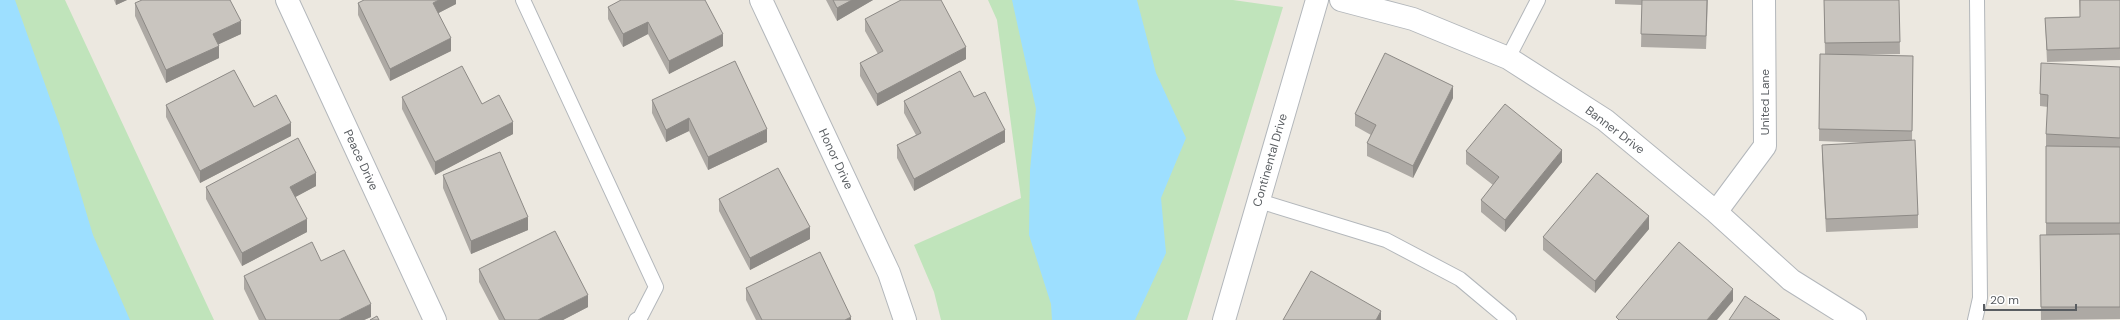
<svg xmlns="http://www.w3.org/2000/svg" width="2120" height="320" viewBox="0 0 2120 320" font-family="'DM Sans',sans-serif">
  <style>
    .green { fill: #c0e4bb }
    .water { fill: #9ddfff }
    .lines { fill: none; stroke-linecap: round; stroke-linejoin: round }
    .service-casing { stroke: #b3b7bb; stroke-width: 16 }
    .minor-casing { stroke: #b3b7bb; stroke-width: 24 }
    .service { stroke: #fff; stroke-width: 14 }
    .minor { stroke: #fff; stroke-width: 22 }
    .wall { fill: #ada9a4 }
    .shaded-wall { fill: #8d8a86 }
    .building { fill: #c9c5bf; stroke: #8d8a86 }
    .labels { text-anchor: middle; stroke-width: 3; stroke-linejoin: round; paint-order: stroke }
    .street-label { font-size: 12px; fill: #595d61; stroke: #fff }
  </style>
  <rect width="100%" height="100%" fill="#ece8e0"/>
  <!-- green -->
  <path class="green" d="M0,0H65L214,320H0Z
    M988,0H1233L1283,7L1187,320H941L934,292L914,245L1021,198L997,20Z"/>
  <!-- water -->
  <path class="water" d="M0,0H15L62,132L93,235L130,320H0Z
    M1012,0H1137L1156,73L1186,138L1161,198L1166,253L1135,320H1052L1051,304L1029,235L1030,170L1036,109Z"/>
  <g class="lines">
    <defs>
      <path id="service" d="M523,0L656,287L640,318L636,320
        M1508,58L1538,0
        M1259,201L1386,240L1460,279L1509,320
        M1975,320L1980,298L1977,0"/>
      <path id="minor" d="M287,0L435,320
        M761,0L889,273L905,320
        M1341,0L1413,19L1508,58L1605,120L1716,212L1791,280L1855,320
        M1716,212L1765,146L1764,0
        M1224,320L1317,0"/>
    </defs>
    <!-- service casing -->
    <use href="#service" class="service-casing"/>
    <!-- minor casing -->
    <use href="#minor" class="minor-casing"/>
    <!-- service -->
    <use href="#service" class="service"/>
    <!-- minor -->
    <use href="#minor" class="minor"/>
  </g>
  <!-- wall -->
  <path class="wall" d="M114,0H127L116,5Z
    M456,0V4L438,13L451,51L390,81L358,15V3Z
    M826,0H873L837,21Z
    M1615,0H1708L1706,49L1641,47L1642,5L1615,4Z
    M1824,0H1899L1900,54L1853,55L1913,56L1912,141L1918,215V228L1826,232L1822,157V145L1869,143L1819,141L1820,54H1825Z
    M2079,0H2120V60L2047,62L2045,18L2080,17Z
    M135,3L241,34L218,44L219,58L166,83L135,16Z
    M608,7L723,46L669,74L648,34L623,47L608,19Z
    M865,19L966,59L877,106L860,76V63L878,54L865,31Z
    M2120,67V319L2041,320L2040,235H2046V134L2048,107L2040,106V94Z
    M402,97L482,104L513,134L435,175L402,109Z
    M974,97L1005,142L914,191L897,158V145L916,135L904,113V101Z
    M1453,98L1413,178L1367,156V143L1371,135L1355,126V114Z
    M652,100L767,142L708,170L689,131L666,142L652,113Z
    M166,105L254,107L291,136L200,183L166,117Z
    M1466,151L1562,162L1505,232L1481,212V200L1493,185L1466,164Z
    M443,175L528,230L471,254L443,188Z
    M316,186L295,197L307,232L242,266L206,199V187Z
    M719,199L810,239L750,270L719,211Z
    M1649,229L1595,293L1543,250V237Z
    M321,261L371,317L364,320H259L244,289V276Z
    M479,269L588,307L563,320H499L479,282Z
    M746,288L851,320H756L746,300Z"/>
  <!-- shaded-wall -->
  <path class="shaded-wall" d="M116,0H127L116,5Z
    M439,0H456V4L433,16V3Z
    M852,0H873L837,21V8Z
    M241,21V34L213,47V34Z
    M648,22V34L623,47V34Z
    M723,34V46L669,74V61Z
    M451,38V51L390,81V69Z
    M219,46V58L166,83V70Z
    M966,47V59L877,106V94Z
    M1453,86V98L1413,178V166Z
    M689,118V131L666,142V130Z
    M513,122V134L435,175V162Z
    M291,123V136L200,183V171Z
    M767,129V142L708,170V157Z
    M1005,130V142L914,191V179Z
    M1562,150V162L1505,232V220Z
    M316,173V186L290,200V187Z
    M1649,216V229L1595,293V281Z
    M528,217V230L471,254V241Z
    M307,219V232L242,266V253Z
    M810,227V239L750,270V258Z
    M1733,289V301L1717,320H1707Z
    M588,295V307L563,320H538Z
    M371,304V317L364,320H339Z
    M1381,311V320H1376Z
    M851,317V320H845Z"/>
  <!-- building -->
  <path class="building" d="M142,0H230L241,21L213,34L219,46L166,70L135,3Z
    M364,0H439L433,3L451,38L390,69L358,3Z
    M621,0H705L723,34L669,61L648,22L623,34L608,7Z
    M833,0H852L837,8Z
    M901,0H941L966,47L877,94L860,63L883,51L865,19Z
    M1642,0H1707L1706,36L1641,34Z
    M1824,0H1899L1900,42L1825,43Z
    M2080,0H2120V48L2047,50L2045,18L2080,17Z
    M1385,53L1453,86L1413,166L1367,143L1376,125L1355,114Z
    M1820,54L1913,56L1912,131L1819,129Z
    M735,61L767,129L708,157L689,118L666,130L652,100Z
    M2041,63L2120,67V138L2046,134L2048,95L2040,94Z
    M462,66L482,104L499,95L513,122L435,162L402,97Z
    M234,70L254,107L276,95L291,123L200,171L166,105Z
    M960,71L974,97L985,92L1005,130L914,179L897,145L921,133L904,101Z
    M1505,104L1562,150L1505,220L1481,200L1499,177L1466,151Z
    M298,138L316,173L290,187L307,219L242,253L206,187Z
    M1915,140L1918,215L1826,219L1822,145Z
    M2046,146L2120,147V223H2046Z
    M500,152L528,217L471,241L443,175Z
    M778,168L810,227L750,258L719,199Z
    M1597,173L1649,216L1595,281L1543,237Z
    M555,231L588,295L538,320H505L479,269Z
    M2120,234V307H2041L2040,235Z
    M312,242L321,261L344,250L371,304L339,320H266L244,276Z
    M1679,242L1733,289L1707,320H1619L1616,317Z
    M820,252L851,317L845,320H762L746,288Z
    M1311,271L1381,311L1376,320H1283Z
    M1745,296L1780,320H1729Z
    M377,316L379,320H370Z"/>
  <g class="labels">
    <!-- street labels -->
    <g class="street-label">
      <text transform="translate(1765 102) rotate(-90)" y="4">United Lane</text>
      <text transform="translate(1615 130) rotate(37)" y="4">Banner Drive</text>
      <text transform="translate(836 159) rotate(65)" y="4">Honor Drive</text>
      <text transform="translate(361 160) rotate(65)" y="4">Peace Drive</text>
      <text transform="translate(1270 160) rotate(-74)" y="4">Continental Drive</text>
    </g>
  </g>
  <!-- scale -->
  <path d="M1984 304v6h92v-6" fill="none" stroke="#595d61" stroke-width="2"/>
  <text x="1990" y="304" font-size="12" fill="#595d61" stroke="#ffffff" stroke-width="3" paint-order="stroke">20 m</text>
</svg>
